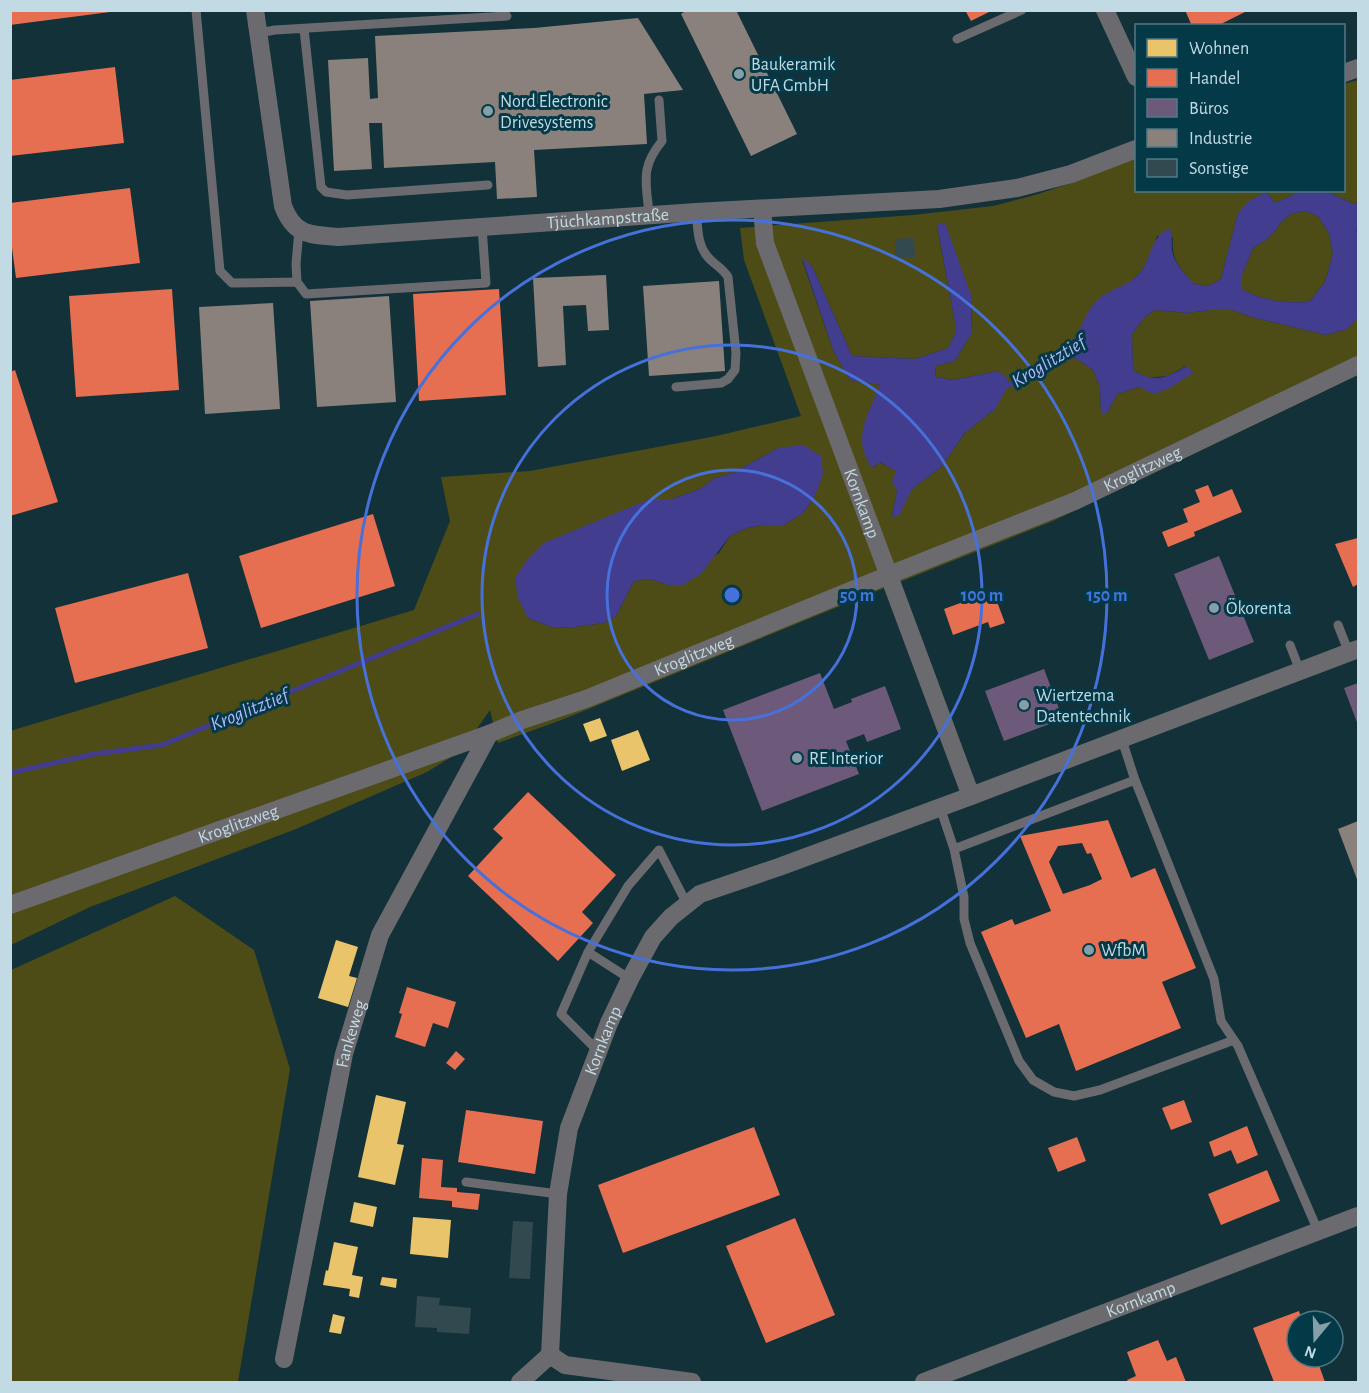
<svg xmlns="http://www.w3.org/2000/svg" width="1369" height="1393" viewBox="0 0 1369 1393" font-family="'Alegreya Sans',sans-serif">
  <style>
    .green { fill: #4e4c16; fill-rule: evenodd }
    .water { fill: #423d8f; fill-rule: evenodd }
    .homes { fill: #e9c46a }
    .shops { fill: #e76f51; fill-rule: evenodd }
    .offices { fill: #6d597a }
    .industry { fill: #8a817c }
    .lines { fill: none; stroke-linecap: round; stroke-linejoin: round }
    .stream { stroke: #423d8f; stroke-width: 5 }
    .building { fill: #324950 }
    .service { stroke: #6b6b6f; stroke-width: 9 }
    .minor { stroke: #6b6b6f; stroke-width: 18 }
    .ring { fill: none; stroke: #4671db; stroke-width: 3 }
    .poi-dot { fill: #859fa8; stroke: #043948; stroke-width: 2 }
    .labels { text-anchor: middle; stroke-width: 6; stroke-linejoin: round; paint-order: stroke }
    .poi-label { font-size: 18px; fill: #c2dae3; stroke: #043948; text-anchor: start }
    .street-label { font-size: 18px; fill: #c2dae3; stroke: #043948 }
    .water-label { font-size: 20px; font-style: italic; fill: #b5b6ff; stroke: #043948 }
    .centre { fill: #4671db; stroke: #043948; stroke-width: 3 }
    .ring-label { font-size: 18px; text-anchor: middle; font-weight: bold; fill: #4671db; stroke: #043948; stroke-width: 6; stroke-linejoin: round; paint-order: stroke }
  </style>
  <rect width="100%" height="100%" fill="#133139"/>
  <!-- green -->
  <path class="green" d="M1358,80V203L1354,204L1325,191L1344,190V84Z
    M1136,156V190L1296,191L1293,195L1275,203L1266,192L1238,213L1221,279L1208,286L1194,284C1179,268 1171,260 1173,237L1157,236L1152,252L1141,272L1130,282L1101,297L1071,343L1052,362L1075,358L1093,370L1100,387L1101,413H1107L1117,394L1139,387L1193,373L1186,366L1168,376L1147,378L1133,370L1132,334L1145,317L1155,310L1187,313L1211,310H1232L1255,318L1326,335L1347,329L1358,318V375L1053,521L867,595L564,719L498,743L490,710L461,751L427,772L296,829L90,907L11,945L10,731L414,610L450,521L441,477L530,471L716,436L801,416L744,260L740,228L913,215L993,206L1035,195L1080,180ZM937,226L972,298L971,334L955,361L936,366L935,377L953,380L998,371L996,408L965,433L941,467L912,489L892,517L897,490V471L879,462L873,468L868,413L881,385L850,380L834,352L802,260L812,266L852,356L915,359L948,348L955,334V322ZM778,448L815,496L803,513L784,525H761L744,529L730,536L719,553L669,585L649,579L634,581L616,616L604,623L575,627L554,628L528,618L650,499H672L702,488L715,478L733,473Z
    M1306,211L1319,217L1329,234L1333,253L1325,282L1309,302C1285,303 1262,301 1242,289V275L1253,248L1264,241L1276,230L1280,223L1291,214Z
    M175,896L254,950L290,1069L238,1382H11V970Z"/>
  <!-- water -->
  <path class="water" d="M1325,191L1354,204L1358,203V228L1356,230L1358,233V318L1347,329L1326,335L1255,318L1232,310H1211L1187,313L1155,310L1145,317L1132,334L1133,370C1156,384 1165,378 1187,366L1193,373L1168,389L1154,394L1139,387L1117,394L1107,413L1101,414L1100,387L1093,370L1075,358L1051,363C1057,356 1066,350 1071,343C1083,328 1085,309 1101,297C1113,288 1130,285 1140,273C1151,259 1152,233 1170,229C1173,237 1171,242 1172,250C1174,264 1185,274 1194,284L1208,286L1221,279L1238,213L1249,201L1266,192L1275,203L1293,195L1296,191ZM1306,211L1319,217L1329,234L1333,253L1325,282L1309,302C1285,303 1262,301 1242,289V275L1253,248L1264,241L1276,230L1280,223L1291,214Z
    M945,223L972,298L971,334L955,361L936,366L935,377L953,380L998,371L1006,377L1009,384L996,408L965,433L941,467L912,489L899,516L892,517L897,490L892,482L896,471L880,462L872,468C851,438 868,415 880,385L850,380L834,352L802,258L812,266L852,356L915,359L948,348L955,334V322L937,225Z
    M803,445L821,456L823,474L815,496L803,513L784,525H761L744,529L730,536L701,574L681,586L669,585L649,579L634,581L616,616L604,623L575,627L554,628L528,618L518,598L515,578L527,560L544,543L650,499H672L702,488L715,478L733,473L778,448Z"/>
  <!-- homes -->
  <path class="homes" d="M600,718L607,736L590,742L583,724Z
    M638,730L650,760L622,771L611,740Z
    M336,940L358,947L349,976L357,978L348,1007L318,998Z
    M376,1095L406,1102L397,1144L404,1145L395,1185L358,1177Z
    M354,1202L377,1207L373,1227L350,1222Z
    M413,1217L451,1220L448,1258L410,1254Z
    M334,1242L358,1247L352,1275L363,1277L359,1298L349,1296L350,1289L323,1285L326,1270L328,1271Z
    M382,1277L397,1279L396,1288L380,1285Z
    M333,1314L345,1317L341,1334L329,1332Z"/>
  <!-- shops -->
  <path class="shops" d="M10,10H110V12L10,25Z
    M965,10H993L971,21Z
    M1185,10H1249L1217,26H1192Z
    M115,67L124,143L10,156V80Z
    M130,188L140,263L16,278L10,233V203Z
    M172,289L179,390L76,397L69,296Z
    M499,289L506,395L419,401L413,294Z
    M15,370L58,502L10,516V372Z
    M1208,485L1213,497L1232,489L1242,512L1194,532L1195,536L1168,547L1162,532L1188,522L1183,509L1200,502L1195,490Z
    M373,514L395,586L261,628L239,556Z
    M1358,538V584L1353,587L1335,544Z
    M188,573L208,648L75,683L55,608Z
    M993,591L1005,623L990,628L988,622L953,635L944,609Z
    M528,792L616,875L582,912L593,923L558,961L468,876L503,838L493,829Z
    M1108,820L1131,878L1155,868L1196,968L1162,982L1181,1028L1076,1071L1059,1024L1026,1038L981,932L1012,919L1015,925L1051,911L1020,836ZM1082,843L1087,854L1091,853L1102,879L1090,885L1063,894L1049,862L1058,846Z
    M407,987L456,1002L448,1028L433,1023L425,1047L395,1037L402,1014L399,1013Z
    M456,1051L465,1059L455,1070L446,1063Z
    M1184,1100L1192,1122L1171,1130L1162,1108Z
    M466,1110L543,1121L535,1174L458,1162Z
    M1247,1126L1258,1155L1237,1164L1231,1150L1214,1157L1209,1142Z
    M754,1127L780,1195L623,1253L598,1185Z
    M1077,1137L1086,1161L1058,1172L1048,1148Z
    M422,1158L443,1160L441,1187L457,1188V1192L480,1194L478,1210L452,1207V1201L419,1198Z
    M1267,1170L1280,1201L1221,1225L1208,1194Z
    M795,1218L835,1315L766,1343L726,1246Z
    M1299,1311L1302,1321H1297V1357H1316L1325,1382H1274L1253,1328Z
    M1158,1340L1167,1361L1176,1357L1186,1382H1128L1127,1380L1136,1376L1127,1352Z"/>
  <!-- offices -->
  <path class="offices" d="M1219,556L1254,642L1209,660L1174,574Z
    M1044,669L1063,719L1004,741L985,691Z
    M820,673L834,709L852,702L851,699L885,686L901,729L867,742L864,734L846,741L859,774L762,811L723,710Z
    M1358,683V725L1344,688Z"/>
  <!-- industry -->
  <path class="industry" d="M687,10H736L797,134L751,156L681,14Z
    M638,18L683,90L644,94L647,144L534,150L537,197L497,199L495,162L384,168L382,123H369L372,169L334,171L328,60L368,58L370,99L378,98L375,36L534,28Z
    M606,275L609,330L588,331L586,305L563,306L566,365L538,367L533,278Z
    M719,281L725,371L649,376L643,286Z
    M389,296L396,402L317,407L310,301Z
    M273,303L280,409L205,414L199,307Z
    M1358,821V882L1338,829Z"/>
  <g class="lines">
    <!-- stream -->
    <path class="stream" d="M1005,387L1055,360
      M10,773L94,754L162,745L478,614"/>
  </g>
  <!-- building -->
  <path class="building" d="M914,238L915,257L896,258L895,239Z
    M513,1221L533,1222L530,1279L509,1278Z
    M417,1296L440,1298L439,1305L471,1308L469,1334L437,1332V1328L415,1327Z"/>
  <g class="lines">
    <!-- service -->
    <path class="service" d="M196,10L220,271L232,283L297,282
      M304,29L321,187L326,192L347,195L488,185
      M258,33L275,30L507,16
      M957,39L1022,10
      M649,216C647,183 639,169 662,141L659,100
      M299,230L296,264L297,282L306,294L486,283L482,227
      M676,387L721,383L728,379L735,370L736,353L728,277C722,267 713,264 707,256C697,244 698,227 696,212
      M1338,625L1349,653
      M1290,645L1300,671
      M1135,780L1214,979L1221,1021L1238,1046L1318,1231
      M940,807L954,849L964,897V919L970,943L1019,1061L1033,1080L1054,1092L1074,1096L1100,1090L1234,1040
      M954,849L1135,780L1122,740
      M588,952L561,1014L598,1051
      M630,979L588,952L628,886L659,850L687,904
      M466,1182L558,1194"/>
    <!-- minor -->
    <g class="minor">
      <path id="s1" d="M255,10L283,206C294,235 309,235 338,237L696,212L939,199L1017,188L1071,174L1136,149"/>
      <path d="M1105,10L1136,77"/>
      <path d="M1344,73L1358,68"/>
      <path id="s2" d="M762,209L765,243L971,796"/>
      <path id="s3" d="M10,905L489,734L522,720L586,699L889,575L1075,501L1358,365"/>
      <path id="s4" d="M284,1359L344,1054L380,935L489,734"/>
      <path d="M520,1382L550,1355"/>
      <path id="s5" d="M692,1382L565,1365L550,1355L558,1194L569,1128L609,1023L630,979L653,937L671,917L700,894L779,867L971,796L1358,649"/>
      <path id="s6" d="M924,1382L1358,1216"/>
    </g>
  </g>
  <!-- distance rings -->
  <g class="ring">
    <circle cx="732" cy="595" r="125"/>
    <circle cx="732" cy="595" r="250"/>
    <circle cx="732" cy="595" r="375"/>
  </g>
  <!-- markers -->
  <g class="poi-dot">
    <circle cx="739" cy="74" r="6"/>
    <circle cx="488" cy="111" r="6"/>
    <circle cx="1214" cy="608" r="6"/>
    <circle cx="1024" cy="705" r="6"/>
    <circle cx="797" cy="758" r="6"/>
    <circle cx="1089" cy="950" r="6"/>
  </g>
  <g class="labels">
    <!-- poi labels -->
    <g class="poi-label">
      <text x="751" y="70">Baukeramik<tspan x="751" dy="21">UFA GmbH</tspan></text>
      <text x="500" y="107">Nord Electronic<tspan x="500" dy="21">Drivesystems</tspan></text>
      <text x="1226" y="614">Ökorenta</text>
      <text x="1036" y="701">Wiertzema<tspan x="1036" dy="21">Datentechnik</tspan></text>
      <text x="809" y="764">RE Interior</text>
      <text x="1101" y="956">WfbM</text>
    </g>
    <!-- street labels -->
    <g class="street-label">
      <text dy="6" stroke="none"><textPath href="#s1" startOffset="537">Tjüchkampstraße</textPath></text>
      <text dy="6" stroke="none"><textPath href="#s3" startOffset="1214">Kroglitzweg</textPath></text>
      <text dy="6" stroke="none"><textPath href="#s2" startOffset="312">Kornkamp</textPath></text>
      <text dy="6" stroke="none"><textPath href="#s3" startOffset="728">Kroglitzweg</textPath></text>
      <text dy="6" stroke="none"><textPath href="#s3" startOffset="242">Kroglitzweg</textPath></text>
      <text dy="6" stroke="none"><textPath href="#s4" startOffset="332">Fankeweg</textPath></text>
      <text dy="6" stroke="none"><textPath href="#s5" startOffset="468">Kornkamp</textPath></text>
      <text dy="6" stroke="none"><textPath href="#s6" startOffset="232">Kornkamp</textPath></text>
    </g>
    <!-- water labels -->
    <g class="water-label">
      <text transform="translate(1048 361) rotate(-31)" y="7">Kroglitztief</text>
      <text transform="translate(249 709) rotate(-22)" y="7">Kroglitztief</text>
    </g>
  </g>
  <circle cx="732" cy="595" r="9" class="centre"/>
  <g class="ring-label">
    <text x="857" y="601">50 m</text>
    <text x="982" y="601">100 m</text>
    <text x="1107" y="601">150 m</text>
  </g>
  <!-- border -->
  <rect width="1369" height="1393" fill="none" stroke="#c2dae3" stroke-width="24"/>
  <!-- legend -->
  <rect x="1135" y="24" width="210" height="168" fill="#043948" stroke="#507986" stroke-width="1.5"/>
  <rect x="1147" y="39" width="30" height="18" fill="#e9c46a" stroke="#507986" stroke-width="1.5"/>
  <text x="1189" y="54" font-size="18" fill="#c2dae3">Wohnen</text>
  <rect x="1147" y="69" width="30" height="18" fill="#e76f51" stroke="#507986" stroke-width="1.5"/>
  <text x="1189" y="84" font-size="18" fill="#c2dae3">Handel</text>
  <rect x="1147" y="99" width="30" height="18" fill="#6d597a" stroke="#507986" stroke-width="1.5"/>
  <text x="1189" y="114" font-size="18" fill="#c2dae3">Büros</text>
  <rect x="1147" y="129" width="30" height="18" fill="#8a817c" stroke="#507986" stroke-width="1.5"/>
  <text x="1189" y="144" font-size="18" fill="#c2dae3">Industrie</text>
  <rect x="1147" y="159" width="30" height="18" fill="#324950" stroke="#507986" stroke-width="1.5"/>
  <text x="1189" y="174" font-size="18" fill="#c2dae3">Sonstige</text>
  <!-- north arrow -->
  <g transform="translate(1315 1339) rotate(199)"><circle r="28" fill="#043948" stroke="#507986" stroke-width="1.5"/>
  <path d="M0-4.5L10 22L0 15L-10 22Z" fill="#859fa8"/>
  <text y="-9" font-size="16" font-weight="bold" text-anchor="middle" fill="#c2dae3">N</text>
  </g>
</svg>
